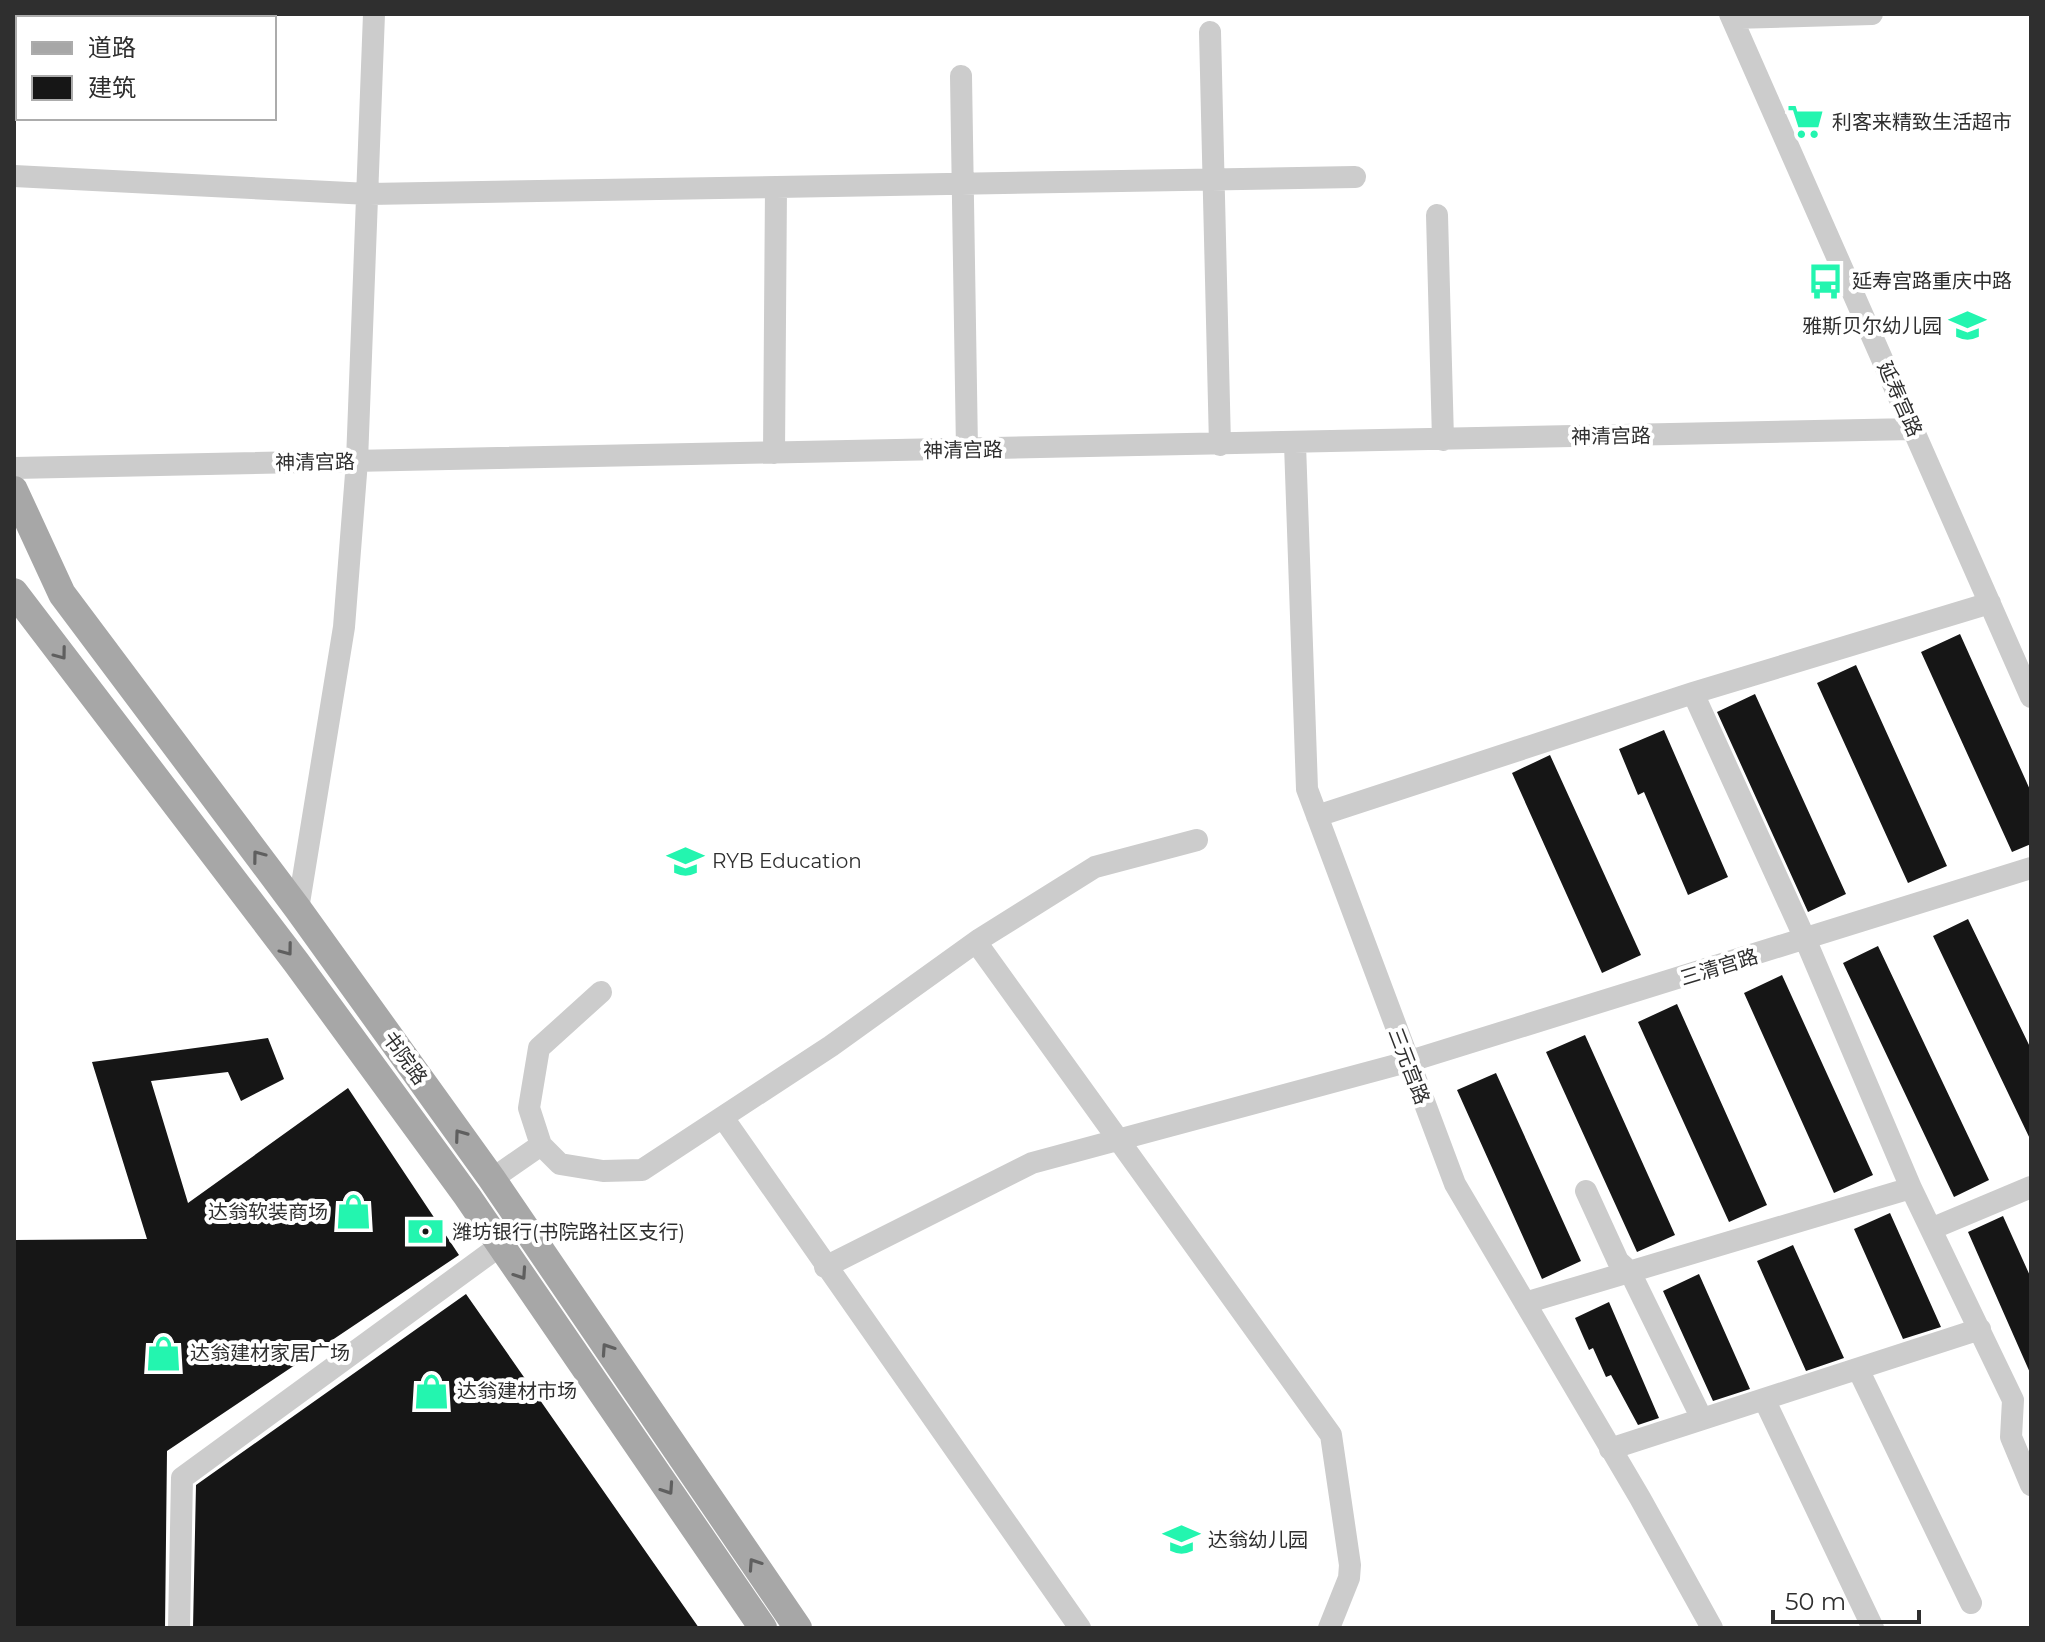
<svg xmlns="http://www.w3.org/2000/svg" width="2045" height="1642" viewBox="0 0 2045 1642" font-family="Montserrat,'Noto Sans SC',sans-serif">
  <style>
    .building { fill: #161616 }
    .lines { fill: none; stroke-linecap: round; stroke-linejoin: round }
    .minor { stroke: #ccc; stroke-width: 22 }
    .major { stroke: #a7a7a7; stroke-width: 28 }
    .oneway { stroke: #5f5f5f }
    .labels { text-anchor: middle; stroke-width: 8; stroke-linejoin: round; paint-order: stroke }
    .poi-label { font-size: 20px; fill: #2f2f2f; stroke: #fff; text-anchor: start }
    .street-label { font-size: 20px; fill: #2f2f2f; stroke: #fff }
  </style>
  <rect width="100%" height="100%" fill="#fff"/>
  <!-- building -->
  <path class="building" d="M1960,634L2031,792V844L2012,852L1921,652Z
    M1856,665L1947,866L1908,883L1817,683Z
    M1755,694L1846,894L1808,912L1717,712Z
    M1664,730L1728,877L1688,895L1644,792L1638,795L1619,749Z
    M1550,755L1641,955L1602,973L1512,773Z
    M1968,919L2031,1049V1141L1933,936Z
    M1878,946L1989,1180L1954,1197L1843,963Z
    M1782,975L1873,1175L1834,1193L1744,993Z
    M1677,1004L1767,1205L1729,1222L1638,1022Z
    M1585,1035L1675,1235L1637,1252L1546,1052Z
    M268,1038L284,1079L241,1101L228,1072L151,1081L188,1203L348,1088L459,1255L167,1451L165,1628H14V1240L147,1239L92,1062Z
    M1496,1073L1581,1261L1542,1279L1457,1090Z
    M1890,1213L1941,1327L1903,1339L1854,1229Z
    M2003,1216L2031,1278V1375L1968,1232Z
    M1793,1245L1844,1358L1806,1371L1757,1261Z
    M1699,1274L1750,1389L1713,1401L1663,1291Z
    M466,1294L699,1628H193L196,1485Z
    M1609,1302L1659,1418L1638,1425L1611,1375L1606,1377L1593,1348L1589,1350L1575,1318Z"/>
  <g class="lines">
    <!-- minor -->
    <path class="minor" d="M1730,14L2031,697
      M1732,18L1872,14
      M1210,32L1220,445
      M961,76L967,450
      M14,176L369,194L1355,177
      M1437,215L1443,440
      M1295,444L1307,789L1455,1184L1640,1498L1712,1628
      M774,453L776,187
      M14,468L1913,429
      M1693,693L1806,941L1911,1188L2013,1400L2011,1437L2031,1485
      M1317,816L1693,693L1990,603
      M298,909L344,627L357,461L374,14
      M976,942L1331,1435L1350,1565L1349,1578L1329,1628
      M601,992L539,1048L529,1108L541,1145L560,1164L603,1171L642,1170L831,1046L980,939L1095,867L1197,840
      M724,1119L1080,1628
      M492,1179L541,1145
      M1586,1191L1618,1261L1630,1272L1702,1419
      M1931,1229L2031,1187
      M825,1267L1032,1163L1407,1062L2031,868
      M1525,1303L1911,1188
      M1858,1369L1971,1603
      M1764,1399L1873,1628
      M1610,1449L1980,1329
      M179,1628L182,1478L501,1245"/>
    <!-- major -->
    <path class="major" d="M14,490L62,594L298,909L492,1179L798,1628
      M14,592L296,962L467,1196L763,1628"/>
  </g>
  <!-- one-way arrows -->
  <defs><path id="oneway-chevron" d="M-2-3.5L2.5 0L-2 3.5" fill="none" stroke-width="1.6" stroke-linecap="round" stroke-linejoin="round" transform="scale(2)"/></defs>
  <g class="oneway">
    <use href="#oneway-chevron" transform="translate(61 654) rotate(53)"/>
    <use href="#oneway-chevron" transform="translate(258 856) rotate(-127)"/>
    <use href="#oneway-chevron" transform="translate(287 950) rotate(53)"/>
    <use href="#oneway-chevron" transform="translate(460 1135) rotate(-126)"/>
    <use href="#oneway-chevron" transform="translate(521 1274) rotate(56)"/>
    <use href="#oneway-chevron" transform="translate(607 1349) rotate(-124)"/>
    <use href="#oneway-chevron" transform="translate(668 1489) rotate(56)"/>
    <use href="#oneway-chevron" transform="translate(754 1564) rotate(-124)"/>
  </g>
  <!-- icons -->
  <defs>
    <symbol id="supermarket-bare" viewBox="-9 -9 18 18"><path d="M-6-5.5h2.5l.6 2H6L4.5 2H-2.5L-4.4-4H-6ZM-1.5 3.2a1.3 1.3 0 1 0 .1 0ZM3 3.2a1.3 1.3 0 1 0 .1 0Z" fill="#23f5af" stroke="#fff" stroke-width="2.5" paint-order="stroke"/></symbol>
    <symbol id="bus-bare" viewBox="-9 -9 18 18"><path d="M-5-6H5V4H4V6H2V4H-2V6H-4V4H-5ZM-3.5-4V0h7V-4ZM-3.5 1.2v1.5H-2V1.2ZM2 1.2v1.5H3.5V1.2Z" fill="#23f5af" stroke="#fff" stroke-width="2.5" paint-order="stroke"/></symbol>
    <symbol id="school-bare" viewBox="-9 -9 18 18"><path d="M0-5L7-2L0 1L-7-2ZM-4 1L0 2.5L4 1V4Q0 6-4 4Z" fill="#23f5af" stroke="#fff" stroke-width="2.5" paint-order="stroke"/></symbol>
    <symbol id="shop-bare" viewBox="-9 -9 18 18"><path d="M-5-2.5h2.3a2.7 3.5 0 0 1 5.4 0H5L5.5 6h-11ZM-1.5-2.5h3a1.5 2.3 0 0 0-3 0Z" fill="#23f5af" stroke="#fff" stroke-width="2.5" paint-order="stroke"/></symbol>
    <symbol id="bank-bare" viewBox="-9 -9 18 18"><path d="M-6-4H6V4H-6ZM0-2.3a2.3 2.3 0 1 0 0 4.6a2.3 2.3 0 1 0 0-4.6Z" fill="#23f5af" stroke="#fff" stroke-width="2.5" paint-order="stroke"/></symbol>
  </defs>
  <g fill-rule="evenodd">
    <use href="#supermarket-bare" x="1780" y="96" width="51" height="51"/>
    <use href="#bus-bare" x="1800" y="256" width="51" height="51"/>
    <use href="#school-bare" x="1942" y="300" width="51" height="51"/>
    <use href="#school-bare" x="660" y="836" width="51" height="51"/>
    <use href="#shop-bare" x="328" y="1186" width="51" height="51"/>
    <use href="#bank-bare" x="400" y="1206" width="51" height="51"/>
    <use href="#shop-bare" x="138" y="1328" width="51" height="51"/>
    <use href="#shop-bare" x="406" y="1366" width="51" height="51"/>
    <use href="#school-bare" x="1156" y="1514" width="51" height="51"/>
  </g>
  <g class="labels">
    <!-- poi labels -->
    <g class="poi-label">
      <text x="1832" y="129">利客来精致生活超市</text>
      <text x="1852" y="288">延寿宫路重庆中路</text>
      <text x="1942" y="333" text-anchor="end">雅斯贝尔幼儿园</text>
      <text x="712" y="868">RYB Education</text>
      <text x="328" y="1219" text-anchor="end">达翁软装商场</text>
      <text x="452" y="1239">潍坊银行(书院路社区支行)</text>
      <text x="190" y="1360">达翁建材家居广场</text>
      <text x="457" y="1398">达翁建材市场</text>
      <text x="1208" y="1547">达翁幼儿园</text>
    </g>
    <!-- street labels -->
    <g class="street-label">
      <text transform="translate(1900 399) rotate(66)" y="7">延寿宫路</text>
      <text transform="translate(1611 436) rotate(-1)" y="7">神清宫路</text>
      <text transform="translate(963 450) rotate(-1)" y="7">神清宫路</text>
      <text transform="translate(315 462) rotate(-1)" y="7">神清宫路</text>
      <text transform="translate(1719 967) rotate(-17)" y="7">三清宫路</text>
      <text transform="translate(405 1058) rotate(54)" y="7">书院路</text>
      <text transform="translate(1409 1066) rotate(69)" y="7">三元宫路</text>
    </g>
  </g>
  <!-- border -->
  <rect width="2045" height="1642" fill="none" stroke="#2f2f2f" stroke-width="32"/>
  <!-- legend -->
  <rect x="16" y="16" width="260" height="104" fill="#ffffff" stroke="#acacac" stroke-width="2"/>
  <rect x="32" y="42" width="40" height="12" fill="#a7a7a7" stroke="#acacac" stroke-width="2"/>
  <text x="88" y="56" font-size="24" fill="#2f2f2f">道路</text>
  <rect x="32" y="76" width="40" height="24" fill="#161616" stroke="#acacac" stroke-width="2"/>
  <text x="88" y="96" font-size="24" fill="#2f2f2f">建筑</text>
  <!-- scale -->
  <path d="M1773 1610v12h146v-12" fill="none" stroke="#2f2f2f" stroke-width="4"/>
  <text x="1785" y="1610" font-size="24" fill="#2f2f2f" stroke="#ffffff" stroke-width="6" paint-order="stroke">50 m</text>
</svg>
